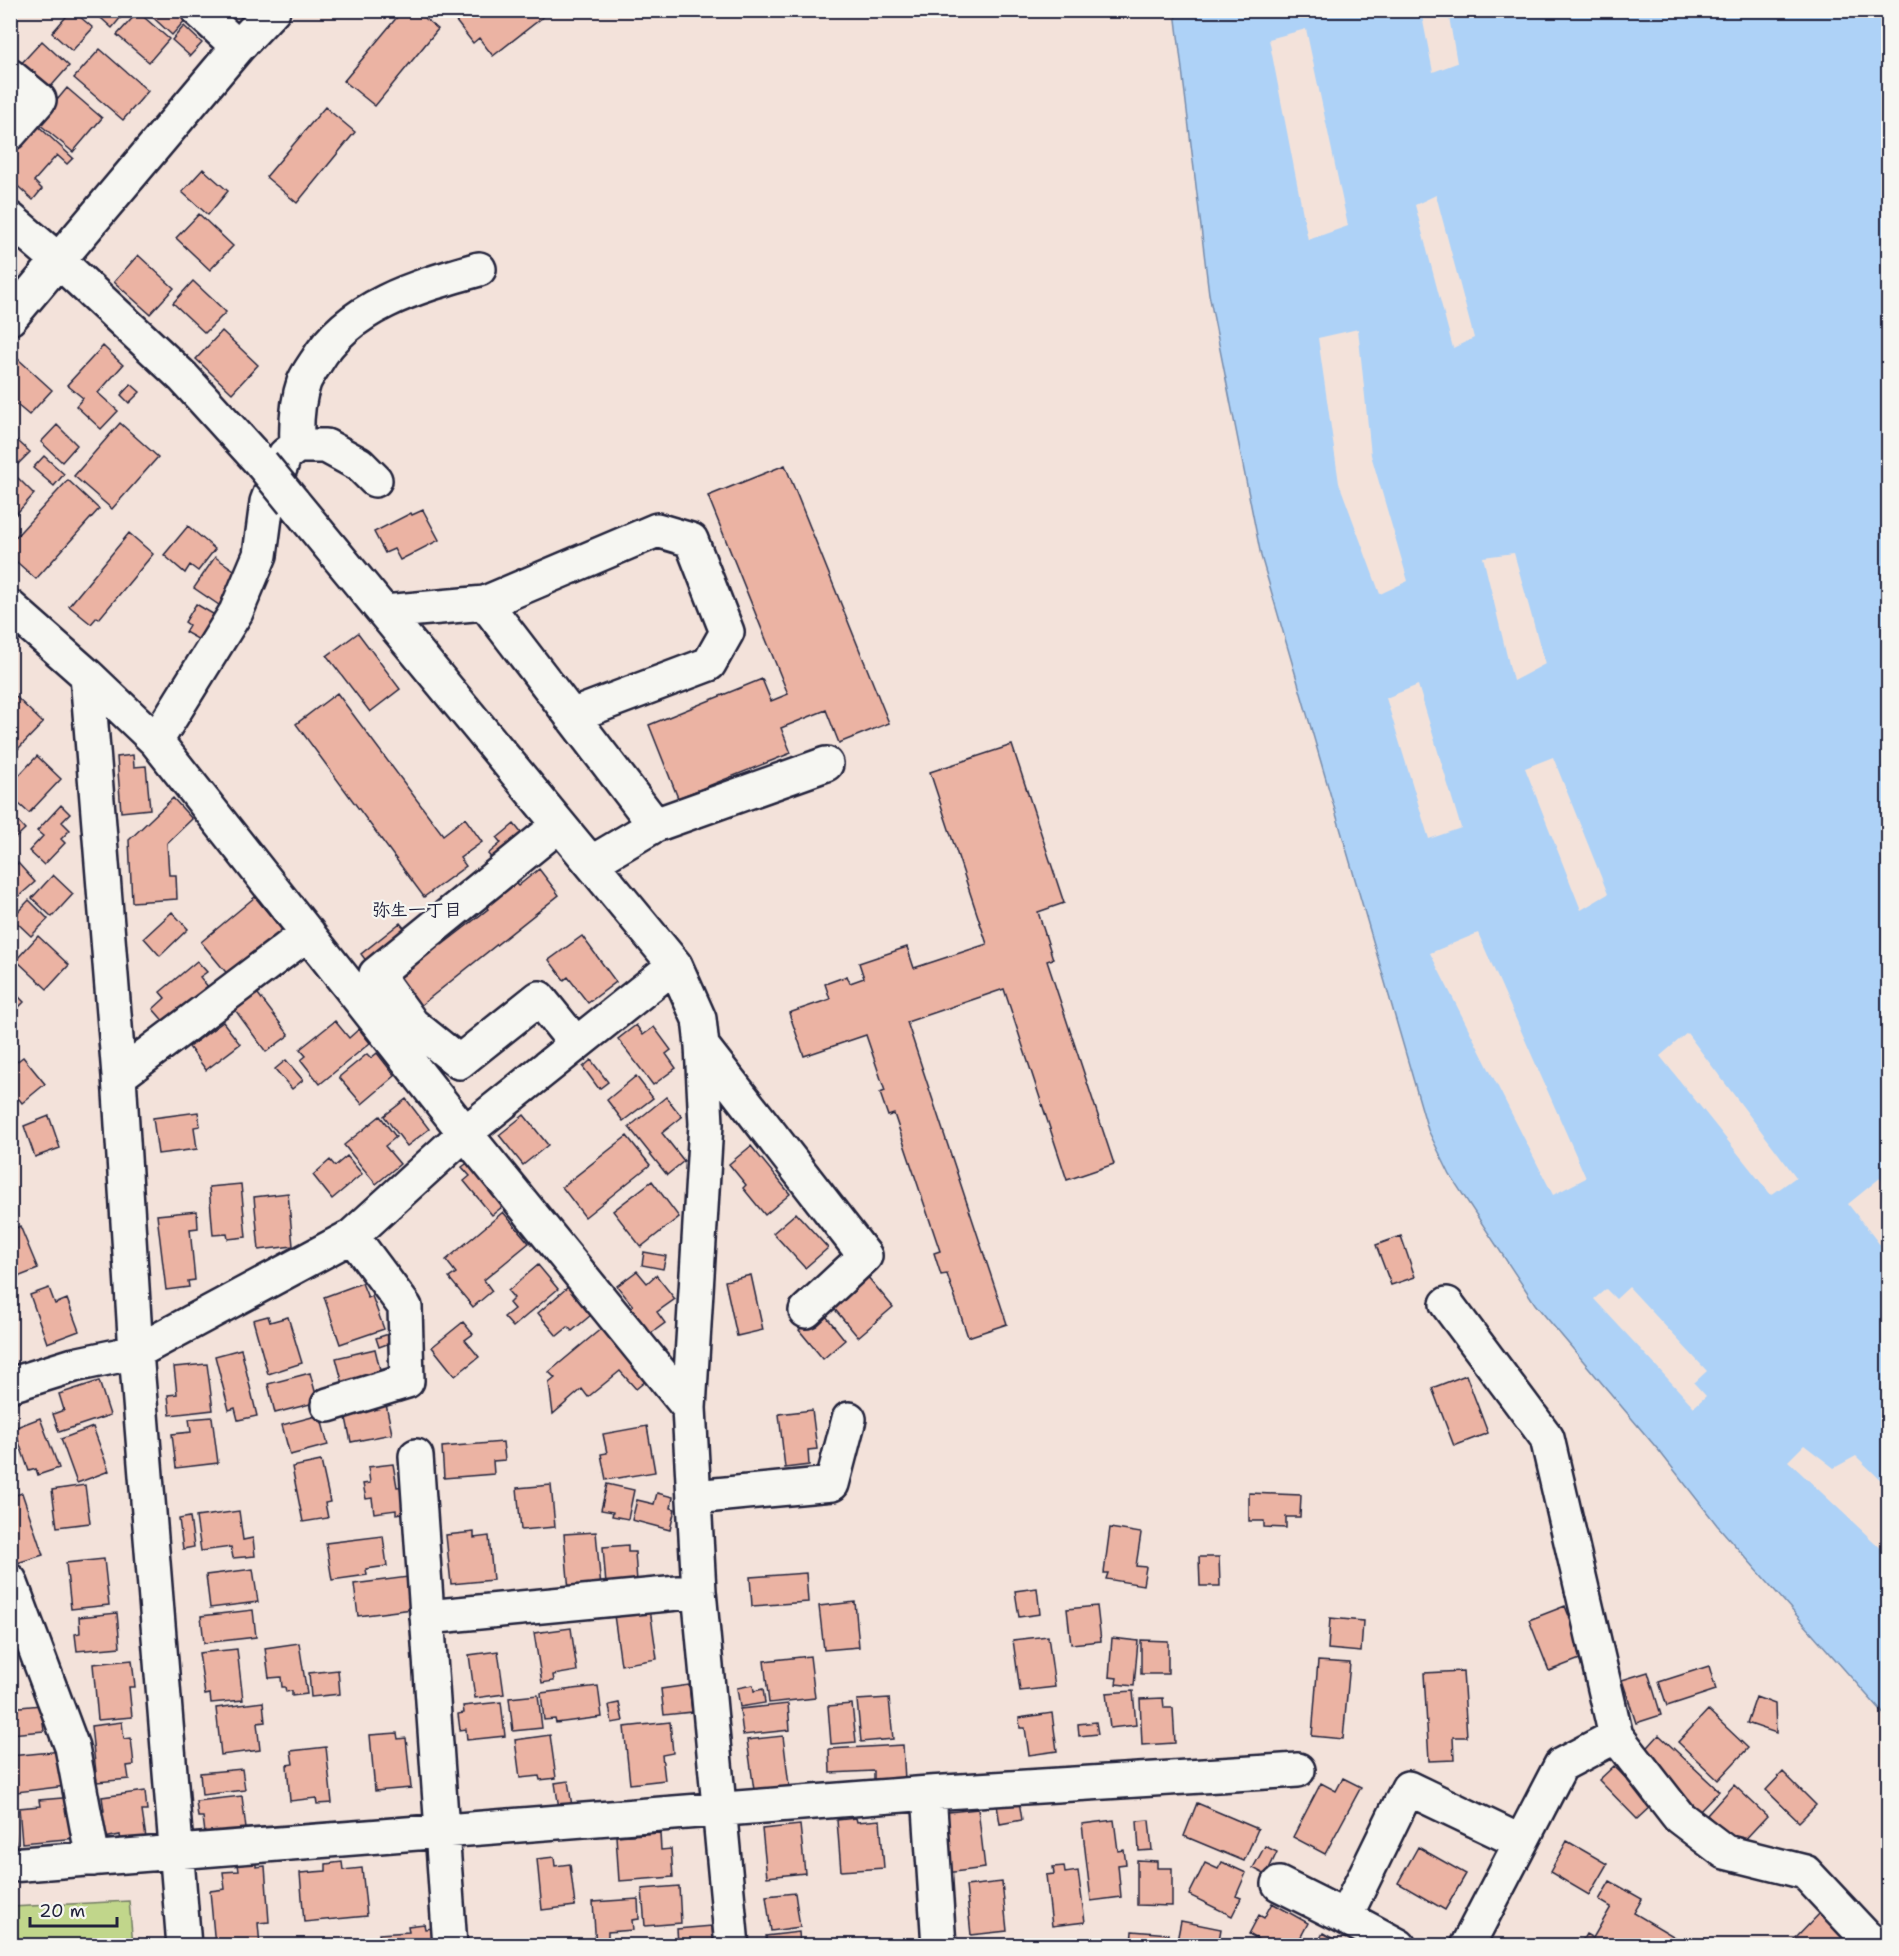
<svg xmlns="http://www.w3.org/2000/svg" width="1899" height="1956" viewBox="0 0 1899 1956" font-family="'Shantell Sans','Klee One',sans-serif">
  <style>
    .green { fill: #c1d68b; stroke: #727c63; stroke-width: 1.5 }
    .water { fill: #aed2f7; stroke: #768cac; stroke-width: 1.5 }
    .pier { fill: #f3e2da }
    .building { fill: #ebb3a3; stroke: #22223b; stroke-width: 1.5 }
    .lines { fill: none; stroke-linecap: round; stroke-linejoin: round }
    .minor-casing { stroke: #22223b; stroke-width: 38 }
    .minor { stroke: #f6f6f2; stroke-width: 33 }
    .minor-bridge-casing { stroke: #22223b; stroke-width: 38; stroke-linecap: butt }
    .minor-bridge { stroke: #f6f6f2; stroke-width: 33 }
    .labels { text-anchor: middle; stroke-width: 4.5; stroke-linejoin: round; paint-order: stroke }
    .neighbourhood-label { font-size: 18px; font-weight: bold; fill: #22223b; stroke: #f6f6f2 }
  </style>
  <rect width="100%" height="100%" fill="#f3e2da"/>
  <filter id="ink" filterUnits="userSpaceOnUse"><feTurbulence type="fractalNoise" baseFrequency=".0167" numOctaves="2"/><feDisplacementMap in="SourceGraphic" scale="12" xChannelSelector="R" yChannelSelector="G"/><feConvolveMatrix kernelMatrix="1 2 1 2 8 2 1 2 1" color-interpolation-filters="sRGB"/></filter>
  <g filter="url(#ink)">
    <!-- green -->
    <path class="green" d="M129,1901L133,1945H11V1907Z"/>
    <!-- water -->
    <path class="water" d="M1175,11H1888V1719L1717,1525L1660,1452L1535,1304L1450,1175L1428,1130L1261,556L1209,294Z"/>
    <!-- pier -->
    <path class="pier" d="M1421,11H1448L1457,63L1433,72Z
      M1306,29L1348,226L1308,240L1269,39Z
      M1436,195L1474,338L1453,348L1415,205Z
      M1358,329L1371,455L1408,581L1380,594L1339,483L1318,338Z
      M1514,553L1545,664L1513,681L1483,557Z
      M1418,685L1461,828L1429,839L1386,698Z
      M1553,757L1608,894L1581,910L1525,768Z
      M1478,933L1586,1178L1553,1195L1430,953Z
      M1687,1033L1796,1177L1771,1195L1660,1056Z
      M1880,1178L1888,1189V1255L1848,1204Z
      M1629,1287L1707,1371L1694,1383L1706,1396L1694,1407L1594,1299L1606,1289L1616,1299Z
      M1804,1445L1834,1468L1856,1456L1888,1487V1555L1788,1461Z"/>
    <!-- building -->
    <path class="building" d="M72,10L93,28L72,51L52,33Z
      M92,10H127L112,28Z
      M145,10H178L187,18L172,35Z
      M403,10H415L438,29L375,106L344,81Z
      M458,10H552L493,56L479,38L473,43L452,16Z
      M138,12L169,39L149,62L117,35Z
      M184,26L202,43L190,56L172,40Z
      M42,41L69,66L47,91L19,66Z
      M100,49L148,91L123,120L74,78Z
      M67,88L102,118L73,152L38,123Z
      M325,107L355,132L297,203L266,177Z
      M36,124L73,158L67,164L57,155L34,181L42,189L33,200L10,179V152Z
      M203,169L228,191L208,215L182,192Z
      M199,214L233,246L210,270L176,238Z
      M138,255L174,288L150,314L114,282Z
      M193,281L226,312L205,333L173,303Z
      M222,331L258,365L232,393L196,359Z
      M103,346L123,365L98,393L118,411L101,429L76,406L83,398L67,385Z
      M18,359L52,390L29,415L10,399V367Z
      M131,384L140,392L129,403L121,395Z
      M120,423L158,457L112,509L74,476Z
      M57,425L77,445L62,462L41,442Z
      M10,434L30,452L10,472Z
      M44,456L64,474L54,486L33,468Z
      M785,465L889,723L839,743L826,710L781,728L791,753L678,798L649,725L762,679L771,701L788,694L708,496Z
      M18,478L34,494L10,521V487Z
      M68,480L99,509L36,579L10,556V543Z
      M423,510L439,540L400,560L394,549L385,553L374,532L411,513L412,515Z
      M188,526L215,549L198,571L190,565L185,573L164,555Z
      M129,533L153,554L99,619L97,617L91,624L69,606Z
      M215,557L240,574L219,605L194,588Z
      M196,604L218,617L203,642L185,632L189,625L185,622Z
      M358,633L400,689L370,712L327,656Z
      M10,691L43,723L18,749L10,742Z
      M337,693L443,835L465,818L482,842L460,858L466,866L424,897L296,724Z
      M1012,745L1064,903L1038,912L1053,959L1047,961L1114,1164L1067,1180L1004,989L907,1022L1007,1324L968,1337L947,1274L941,1275L934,1253L940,1251L894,1114L888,1116L880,1093L885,1091L866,1035L804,1056L789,1013L830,999L825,984L847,976L850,983L864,978L859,963L907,947L914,968L987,944L930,772Z
      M133,755L134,767L146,766L150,809L121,812L117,757Z
      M37,756L61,779L29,813L10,796V785Z
      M173,798L192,819L167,843L169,875H176L177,899L132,902L129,840Z
      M61,805L70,814L62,822L70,830L61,839L65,843L44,865L29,851L43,836L37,831Z
      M10,813L25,829L10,843Z
      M514,824L526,839L496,863L488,854L501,843L497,838Z
      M18,863L35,882L10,904V870Z
      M539,869L559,895L416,1009L395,982L414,967L411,962L439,940L442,945L488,909L485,905L514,882L518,886Z
      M53,875L73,894L52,917L32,898Z
      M255,897L283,931L229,976L201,942Z
      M29,900L48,919L31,936L12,918Z
      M172,912L188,929L160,956L144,938Z
      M400,923L409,934L370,966L361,954Z
      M38,936L69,965L47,989L16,960Z
      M582,936L616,982L588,1003L568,977L564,980L549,960Z
      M197,961L207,972L200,977L209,988L166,1024L153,1009L165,998L160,992Z
      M11,989L24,1002L18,1008L10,1001Z
      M255,990L289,1035L266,1052L233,1007Z
      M335,1021L349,1038L359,1029L370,1043L320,1084L301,1060L306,1056L300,1049Z
      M223,1022L240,1044L206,1070L189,1047Z
      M636,1025L643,1035L654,1027L671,1050L666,1054L676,1068L653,1085L618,1039Z
      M377,1053L395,1076L362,1104L339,1077L367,1054L371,1058Z
      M23,1057L45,1084L22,1103L19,1099L10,1105V1067Z
      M286,1060L303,1080L292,1089L275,1069Z
      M591,1060L608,1082L599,1089L583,1067Z
      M636,1076L653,1098L623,1121L607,1100Z
      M666,1097L682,1117L662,1133L684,1161L667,1175L629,1127Z
      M406,1099L429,1129L407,1146L384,1116Z
      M198,1112L200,1126L194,1127L197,1149L158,1154L153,1118Z
      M524,1115L548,1145L523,1165L499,1135Z
      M49,1116L60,1148L35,1157L24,1126Z
      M380,1116L396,1137L385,1146L400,1164L376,1184L344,1145Z
      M627,1136L650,1165L585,1217L562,1187Z
      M751,1146L790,1194L765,1215L743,1188L746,1185L729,1164Z
      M347,1156L362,1174L332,1199L313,1175L330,1160L335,1166Z
      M477,1156L512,1199L492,1215L464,1181L470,1176L462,1167Z
      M652,1181L679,1217L641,1247L613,1211Z
      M241,1184L246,1237L228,1239L227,1234L213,1235L209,1187Z
      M288,1193L293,1246L259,1250L254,1197Z
      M197,1211L198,1228L190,1229L195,1280L188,1281L189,1287L166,1290L157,1215Z
      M503,1212L529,1243L484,1280L492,1291L473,1307L449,1278L456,1273L446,1260Z
      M796,1213L828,1248L805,1268L773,1233Z
      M20,1226L38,1269L10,1280V1231Z
      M1401,1236L1415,1277L1391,1285L1376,1245Z
      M644,1252L666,1256L663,1269L642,1265Z
      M538,1265L558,1289L513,1327L504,1317L514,1309L509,1303L514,1298L508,1291Z
      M637,1271L647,1283L656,1275L675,1299L657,1312L665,1323L650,1334L630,1309L633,1306L617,1286Z
      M751,1275L763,1330L737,1336L725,1281Z
      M867,1276L893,1307L858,1337L832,1306Z
      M362,1283L368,1298L372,1296L384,1329L340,1344L324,1297Z
      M568,1287L591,1315L572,1331L568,1327L557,1336L538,1313Z
      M49,1288L55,1304L67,1299L79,1331L47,1343L30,1295Z
      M822,1311L845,1340L823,1359L799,1330Z
      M268,1316L270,1322L288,1317L302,1363L268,1374L253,1320Z
      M463,1322L473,1334L465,1340L479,1357L455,1376L432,1347Z
      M608,1323L652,1376L636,1389L620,1371L588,1397L582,1389L553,1414L549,1383L555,1378L549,1372Z
      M395,1332L398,1340L379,1347L376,1338Z
      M241,1349L257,1416L238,1420L235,1408L229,1410L215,1356Z
      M375,1349L382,1378L344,1388L336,1358Z
      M207,1364L213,1410L170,1415L168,1395L177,1394L174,1367Z
      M310,1373L318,1402L275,1413L268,1384Z
      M1466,1375L1488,1433L1454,1446L1432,1388Z
      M99,1381L110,1415L59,1432L53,1414L64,1410L59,1394Z
      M386,1404L392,1434L351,1442L345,1413Z
      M812,1410L817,1449L808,1450L809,1465L785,1468L779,1414Z
      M320,1415L328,1445L290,1455L282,1425Z
      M212,1417L218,1463L176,1468L172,1434L191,1432L189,1419Z
      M40,1418L59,1468L38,1475L36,1469L29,1471L14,1428Z
      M647,1426L655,1472L606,1480L601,1454L607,1453L603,1434Z
      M93,1427L109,1471L77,1483L61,1439Z
      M503,1442L505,1460L493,1461L494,1474L444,1478L442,1447Z
      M321,1461L330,1502L325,1503L328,1518L303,1522L292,1467Z
      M393,1464L397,1487L407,1486L411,1512L396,1514V1510L374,1513L372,1498L366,1499L363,1484L370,1483L368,1467Z
      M607,1484L634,1490L628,1519L612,1516L613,1512L601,1510Z
      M85,1485L90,1523L57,1527L52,1490Z
      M551,1485L555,1527L521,1530L517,1488Z
      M22,1493L43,1555L17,1563L10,1543V1497Z
      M657,1493L673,1497L671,1508L675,1509L670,1530L632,1520L637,1500L654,1504Z
      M1249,1493L1301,1495L1300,1517H1286V1528L1264,1527V1521H1249Z
      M239,1511L243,1540L253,1538L255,1556L233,1558L231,1547L201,1551L196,1517Z
      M190,1517L194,1547L183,1549L179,1519Z
      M1110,1528L1141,1533L1136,1566L1146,1567L1143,1585L1106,1579L1108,1573H1104Z
      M474,1532V1538L489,1536L493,1580L451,1584L446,1535Z
      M596,1532L601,1588L569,1591L564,1534Z
      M383,1536L387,1566L366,1569L367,1575L332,1580L326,1543Z
      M628,1545V1552H635L637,1582L606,1585L603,1547Z
      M1199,1557H1219L1220,1586H1200Z
      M104,1559L109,1605L71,1609L66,1563Z
      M253,1569L258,1602L210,1608L206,1575Z
      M806,1573L808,1602L752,1606L750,1577Z
      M408,1577L412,1609L358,1616L354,1584Z
      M1037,1588L1040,1614L1019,1617L1015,1591Z
      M855,1602L859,1647L824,1650L819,1606Z
      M1097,1606L1101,1641L1071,1644L1067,1609Z
      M1565,1606L1571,1621L1578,1618L1585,1657L1549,1671L1529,1620Z
      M650,1609L657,1659L621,1665L614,1615Z
      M253,1610L256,1637L204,1643L201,1616Z
      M117,1613L120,1647L77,1651L75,1634L80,1633L79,1617Z
      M1330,1618L1363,1621L1361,1652L1328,1649Z
      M571,1628L577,1671L553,1675L554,1681L542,1683L534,1633Z
      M1048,1636L1055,1687L1020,1691L1013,1640Z
      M1112,1638L1138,1641L1134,1686L1116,1684L1117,1678L1109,1677Z
      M1141,1640L1168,1641V1674H1141Z
      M299,1643L307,1694L292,1696V1691L286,1692L285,1687H282L281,1677L269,1678L265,1648Z
      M237,1649L243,1700L211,1703L210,1694L205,1695L199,1653Z
      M498,1651L504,1694L475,1698L469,1655Z
      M810,1656L815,1698L769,1703L764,1661Z
      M132,1660L135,1687H129L132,1717L98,1720L93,1664Z
      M1318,1661L1350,1663L1343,1739L1312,1736Z
      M1709,1666L1716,1690L1667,1706L1659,1682Z
      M338,1670L340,1694L311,1697L309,1673Z
      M1463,1671L1467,1737H1453L1454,1760L1429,1761L1424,1673Z
      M1648,1672L1661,1715L1636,1723L1622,1680Z
      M689,1685L692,1712L664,1715L661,1689Z
      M753,1685L754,1691L763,1689L765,1703L740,1707L737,1688Z
      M598,1686L602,1717L556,1723L555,1719L544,1720L541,1693Z
      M1133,1691L1136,1725L1110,1728L1106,1693Z
      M538,1695L542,1728L513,1731L509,1698Z
      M1756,1697L1775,1704L1776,1733L1747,1723Z
      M889,1698L893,1739L861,1742L857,1700Z
      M1163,1698L1164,1708H1173L1175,1743L1142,1745L1140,1699Z
      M263,1702L265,1722L257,1723L260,1750L221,1755L216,1708Z
      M501,1702L505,1736L467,1740L466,1729L460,1730L458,1714L464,1713L463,1706Z
      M619,1703L623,1721L612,1723L609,1705Z
      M788,1704L790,1730L743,1735L740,1709Z
      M852,1704L856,1742L831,1744L828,1706Z
      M41,1705L44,1731L10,1734V1708Z
      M1708,1710L1748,1748L1718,1780L1678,1742Z
      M1052,1713L1057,1751L1029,1755L1025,1728H1020L1019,1718Z
      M122,1722L124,1739L131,1738L134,1765L127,1766L129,1779L97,1782L91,1726Z
      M670,1722L673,1753L662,1755L665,1780L630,1784L624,1727Z
      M1096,1722L1098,1734L1079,1736L1078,1724Z
      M397,1733L398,1739L406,1738L411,1788L375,1791L370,1735Z
      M550,1735L556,1778L540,1780L539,1776L520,1778L515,1740Z
      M1659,1735L1719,1791L1699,1812L1640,1756Z
      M783,1736L789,1786L754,1790L747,1740Z
      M903,1745L905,1780L874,1782V1771L830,1773L829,1749Z
      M326,1747L332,1803L317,1804L316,1798L290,1801L287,1765L293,1764L291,1751Z
      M62,1751L66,1786L17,1792L15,1775H10V1756Z
      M1614,1766L1652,1805L1637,1819L1599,1780Z
      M242,1769L245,1790L202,1795L200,1773Z
      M1783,1772L1816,1805L1799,1822L1766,1790Z
      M1343,1778L1361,1787L1325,1854L1293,1837L1321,1783L1336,1791Z
      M568,1781L572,1806L559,1808L555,1783Z
      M1734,1785L1767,1816L1740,1845L1707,1815Z
      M145,1791L147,1811H142L146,1838L121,1842L120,1835L104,1838L101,1812L104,1811L102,1797Z
      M10,1794L16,1846H10Z
      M242,1796L246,1829L205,1833L203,1817H198L196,1801Z
      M74,1797L77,1838L22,1843L19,1808L40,1806L39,1800Z
      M1019,1801L1022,1820L1000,1824L997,1805Z
      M1197,1803L1258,1829L1244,1861L1184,1836Z
      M978,1809L985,1868L946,1873L939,1813Z
      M856,1818L857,1822L880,1820L884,1868L841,1871L837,1820Z
      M1114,1820L1118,1851L1124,1850L1126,1864L1118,1865L1121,1897L1091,1901L1082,1824Z
      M1149,1820L1152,1850L1139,1851L1137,1821Z
      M800,1825L805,1873L767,1877L762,1829Z
      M660,1833L661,1850L671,1849L673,1877L619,1881L616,1836Z
      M1567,1841L1607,1864L1589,1895L1550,1872Z
      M1265,1846L1277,1852L1266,1875L1253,1868Z
      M1418,1847L1466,1874L1445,1910L1398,1883Z
      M554,1857L555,1866L570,1864L575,1906L542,1910L537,1859Z
      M1137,1860L1157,1861V1868H1172V1906L1137,1905Z
      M256,1862V1867L265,1866L269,1922L258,1923L260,1946H215L210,1891L225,1889L223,1872L239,1871L238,1864Z
      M342,1862L343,1870L362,1868L367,1916L304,1922L300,1873L326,1871V1864Z
      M1222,1862L1246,1873L1236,1896L1241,1898L1232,1916L1189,1895L1205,1863L1218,1869Z
      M1064,1866L1065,1873L1078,1871L1085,1922L1052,1926L1046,1875L1054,1874L1053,1867Z
      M1610,1881L1642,1899L1634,1913L1690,1946H1579L1586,1934L1593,1938L1611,1907L1599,1900Z
      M1002,1882L1007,1931L971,1935L966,1886Z
      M679,1886L681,1923L645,1926L642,1889Z
      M795,1893L800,1927L771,1931L766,1896Z
      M638,1899L639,1919L632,1920L633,1930L608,1932V1945L596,1946L593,1902Z
      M1272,1903L1308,1923L1296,1946H1269L1249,1934L1259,1915L1264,1918Z
      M1822,1911L1858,1946H1799L1794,1940Z
      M1181,1921L1221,1929L1218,1946H1176Z
      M424,1924L425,1929L434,1928L435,1946H380L379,1934L409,1932L408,1926Z
      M712,1926L713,1941L678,1944L677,1929Z
      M1132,1931L1169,1934L1167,1946H1131Z
      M799,1932L800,1946H767L766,1936Z
      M1323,1933L1346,1946H1316Z"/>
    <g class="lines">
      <defs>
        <path id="minor" d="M198,10L238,47
          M10,76L39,100L10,133
          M10,219L59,261L183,377L262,464
          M10,318L238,47L273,10
          M297,446C296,425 297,402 304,382C307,375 312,368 316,362C349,305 419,286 479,269
          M293,502L675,965L699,1019L702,1046L706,1124L689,1408L699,1591L732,1946
          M485,603L657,530L691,540L727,632L709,664L571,716
          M10,607L87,675L119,1076L136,1352L184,1946
          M384,612L485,603L655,825L591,863
          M87,675L156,741L465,1133L689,1408
          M156,741L236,612L260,555L267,502L285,455L297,446H326L359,464L375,480
          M559,825L376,974L412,1024L459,1062L539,998L576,1044
          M655,825L826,764
          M702,1046L865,1256L806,1311
          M119,1076L308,933
          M1447,1304L1547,1438L1616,1736L1679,1817L1725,1852L1805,1872L1865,1936L1877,1946
          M10,1385L74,1365L136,1352L352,1236L465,1133L675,965
          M328,1405L407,1381L405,1307L352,1236
          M416,1456L450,1946
          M694,1497L832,1484L849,1419
          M10,1581L72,1747L93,1859
          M427,1617L699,1591
          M929,1793L939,1946
          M10,1865L929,1793L1298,1770
          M1279,1884L1345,1917L1408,1788L1521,1842
          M1345,1917L1399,1946
          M1467,1946L1561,1765L1616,1736"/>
      </defs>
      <!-- minor casing -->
      <use href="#minor" class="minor-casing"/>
      <!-- minor -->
      <use href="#minor" class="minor"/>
      <defs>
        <path id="minor-bridge" d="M262,464L293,502"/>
      </defs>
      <!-- minor-bridge casing -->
      <use href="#minor-bridge" class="minor-bridge-casing"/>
      <!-- minor-bridge -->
      <use href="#minor-bridge" class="minor-bridge"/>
    </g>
  </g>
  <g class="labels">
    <!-- neighbourhood labels -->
    <g class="neighbourhood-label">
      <text x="417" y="916">弥生一丁目</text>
    </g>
  </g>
  <!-- margin -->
  <rect width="1899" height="1956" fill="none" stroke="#f6f6f2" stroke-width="36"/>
  <rect x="18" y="18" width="1863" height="1920" fill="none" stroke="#22223b" stroke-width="2" filter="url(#ink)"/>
  <!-- scale -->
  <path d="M30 1917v9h87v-9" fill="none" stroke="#22223b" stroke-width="3"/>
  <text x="39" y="1917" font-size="18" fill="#22223b" stroke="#f6f6f2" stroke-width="4.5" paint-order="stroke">20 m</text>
</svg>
